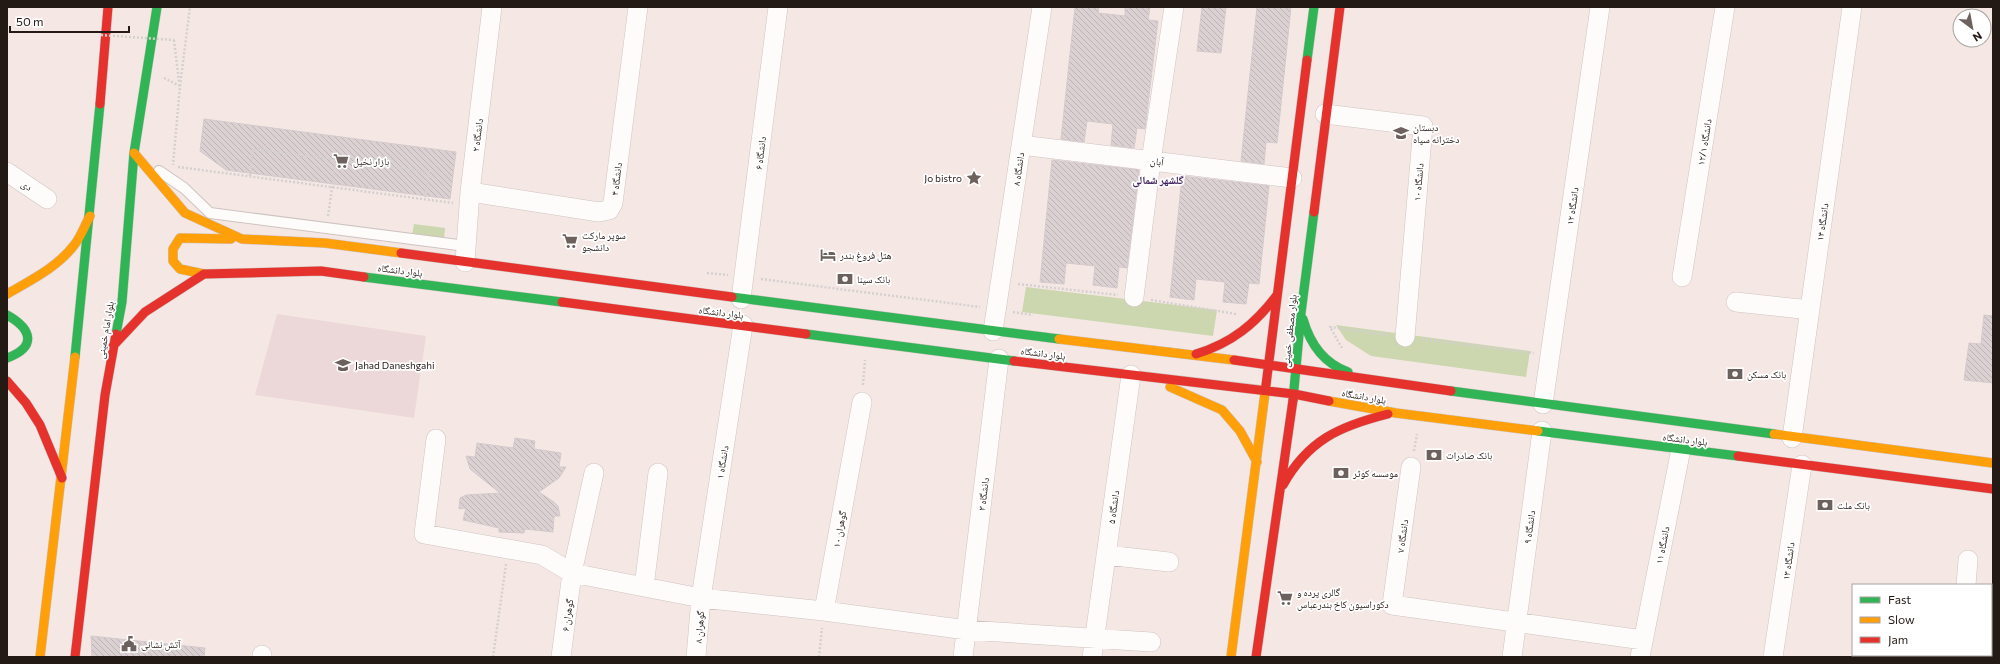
<svg xmlns="http://www.w3.org/2000/svg" width="2000" height="664" viewBox="0 0 2000 664" font-family="Commissioner,'Noto Naskh Arabic',sans-serif">
  <style>
    .education { fill: #ecd8d8 }
    .green { fill: #ccd6af }
    .building { fill: url(#building-back-hatch); stroke: #d5cacc }
    .lines { fill: none; stroke-linecap: round; stroke-linejoin: round }
    .lane-casing { stroke: #cec3c0; stroke-width: 12 }
    .street-casing { stroke: #cec3c0; stroke-width: 20 }
    .fast-casing { stroke: #cec3c0; stroke-width: 10 }
    .slow-casing { stroke: #cec3c0; stroke-width: 10 }
    .jam-casing { stroke: #cec3c0; stroke-width: 10 }
    .path { stroke: #d4d0cf; stroke-width: 2.5; stroke-dasharray: 2 2; stroke-linecap: butt }
    .lane { stroke: #fefcfb; stroke-width: 10 }
    .street { stroke: #fefcfb; stroke-width: 19 }
    .fast { stroke: #30b455; stroke-width: 9 }
    .slow { stroke: #ff9f0a; stroke-width: 9 }
    .jam { stroke: #e5322d; stroke-width: 9 }
    .path-bridge { stroke: #d4d0cf; stroke-width: 2.5; stroke-dasharray: 2 2; stroke-linecap: butt }
    .labels { text-anchor: middle; stroke-width: 3.5; stroke-linejoin: round; paint-order: stroke }
    .poi-label { font-size: 10px; fill: #231915; stroke: #fff; text-anchor: start }
    .street-label { font-size: 10px; fill: #231915; stroke: #fff }
    .neighbourhood-label { font-size: 11px; font-weight: bold; fill: #422660; stroke: #fff }
  </style>
  <defs>
    <pattern id="building-back-hatch" width="6" height="6" patternUnits="userSpaceOnUse"><rect width="6" height="6" fill="#dbd1d2"/><path d="M-1 5l2 2M0 0l6 6M5-1l2 2" fill="none" stroke="#bcb3b3"/></pattern>
  </defs>
  <rect width="100%" height="100%" fill="#f5e8e4"/>
  <!-- education -->
  <path class="education" d="M277,314L426,336L414,418L255,395Z"/>
  <!-- green -->
  <path class="green" d="M414,224L445,228L444,239L412,235Z
    M1026,287L1217,310L1213,336L1022,312Z
    M1336,325L1530,351L1526,377L1371,356L1346,340Z"/>
  <!-- building -->
  <path class="building" d="M1075,7H1099L1098,13L1125,16V7H1150L1148,20L1158,21L1145,129L1137,128L1134,148L1111,145L1113,124L1087,121L1084,142L1061,139Z
    M1202,7H1226L1221,53L1197,51Z
    M1257,7H1291L1277,143L1266,142L1264,164L1241,161Z
    M204,119L456,152L450,199L226,170L200,151Z
    M1052,160L1139,170L1127,268L1119,267L1117,288L1093,285L1095,266L1066,263L1064,284L1040,282Z
    M1182,176L1269,186L1259,284L1249,283L1246,304L1223,302L1225,282L1196,279L1194,300L1170,297Z
    M1984,315L1993,316V383L1964,380L1969,343L1981,344Z
    M515,438L535,441L534,449L561,453L559,467H566L559,478L539,492L554,502L558,506L560,516H554L553,532L525,529L524,533L499,532V528L463,520L466,508L459,509L460,498L466,495L500,493L470,469L466,456L475,457L477,443L513,448Z
    M91,636L205,648L204,657H92Z"/>
  <g class="lines">
    <defs>
      <path id="lane" d="M159,171L184,188L210,213L466,246"/>
      <path id="street" d="M1325,114L1423,126L1405,337
        M1021,145L1292,178
        M7,172L47,199
        M470,192L599,212L609,210L613,203L638,7
        M465,262L470,192L492,7
        M1682,277L1725,7
        M1134,297L1151,161L1174,7
        M741,299L778,7
        M1736,302L1810,310
        M993,331L1042,7
        M1543,404L1600,7
        M1792,438L1852,7
        M436,439L424,534L542,555L572,573L701,598L824,611L967,630L1151,642
        M1411,467L1392,605L1643,640
        M1106,555L1169,562
        M1966,585L1968,560
        M644,587L658,473
        M824,611L862,402
        M262,657V655
        M561,657L572,573L594,473
        M696,657L701,598L743,325
        M963,657L999,359
        M1092,657L1131,375
        M1512,657L1542,431
        M1640,657L1681,449
        M1773,657L1802,465
        M1958,657V655"/>
      <path id="fast" d="M1307,60L1314,7
        M364,277L562,302
        M732,297L1059,339
        M7,315C32,329 37,347 7,358
        M1303,319C1310,344 1323,363 1348,372
        M116,334L122,302L134,153L157,7
        M806,334L1014,361
        M75,357L100,104
        M1451,391L1774,434
        M1293,400L1301,313L1314,212
        M1538,431L1738,456"/>
      <path id="slow" d="M134,153L185,213L242,239L325,243L401,253
        M204,274L180,269L173,261V249L180,238L231,239
        M7,294C31,280 58,267 75,244C81,236 85,225 90,216
        M1059,339L1234,360
        M1170,387L1222,410L1240,431L1257,462
        M1329,401L1396,413L1538,431
        M1774,434L1993,463
        M40,657L75,357
        M1231,657L1266,385"/>
      <path id="jam" d="M100,104L108,7
        M1314,212L1340,7
        M401,253L732,297
        M562,302L806,334
        M113,346L145,312L204,274L321,271L364,277
        M1196,354C1232,343 1255,324 1277,295
        M1234,360L1451,391
        M1014,361L1294,394L1329,401
        M7,381L26,403L40,425L62,478
        M1266,385L1307,60
        M1738,456L1993,489
        M1283,485C1308,440 1340,426 1388,414
        M75,657L105,395L116,334
        M1256,657L1293,400"/>
    </defs>
    <!-- lane casing -->
    <use href="#lane" class="lane-casing"/>
    <!-- street casing -->
    <use href="#street" class="street-casing"/>
    <!-- fast casing -->
    <use href="#fast" class="fast-casing"/>
    <!-- slow casing -->
    <use href="#slow" class="slow-casing"/>
    <!-- jam casing -->
    <use href="#jam" class="jam-casing"/>
    <!-- path -->
    <path class="path" d="M174,40L179,82
      M164,78L180,86L173,165
      M180,86L190,7
      M178,167L453,203
      M250,176L253,149L429,172L425,199
      M328,216L336,160
      M707,273L728,275
      M761,279L980,307
      M1018,284L1118,295
      M1151,300L1236,314
      M1013,312L1033,315
      M1422,339L1534,353
      M1342,348L1330,327L1389,335
      M863,385L865,360
      M1414,451L1417,434
      M493,657L506,564
      M819,657L822,628"/>
    <!-- lane -->
    <use href="#lane" class="lane"/>
    <!-- street -->
    <use href="#street" class="street"/>
    <!-- fast -->
    <use href="#fast" class="fast"/>
    <!-- slow -->
    <use href="#slow" class="slow"/>
    <!-- jam -->
    <use href="#jam" class="jam"/>
    <!-- path-bridge -->
    <path class="path-bridge" d="M101,35L174,40"/>
  </g>
  <!-- icons -->
  <defs>
    <symbol id="school-bare" viewBox="-9 -9 18 18"><path d="M0-5L7-2L0 1L-7-2ZM-4 1L0 2.5L4 1V4Q0 6-4 4Z" fill="#6c615d" stroke="#fff" stroke-width="2.5" paint-order="stroke"/></symbol>
    <symbol id="supermarket-bare" viewBox="-9 -9 18 18"><path d="M-6-5.5h2.5l.6 2H6L4.5 2H-2.5L-4.4-4H-6ZM-1.5 3.2a1.3 1.3 0 1 0 .1 0ZM3 3.2a1.3 1.3 0 1 0 .1 0Z" fill="#6c615d" stroke="#fff" stroke-width="2.5" paint-order="stroke"/></symbol>
    <symbol id="sight-bare" viewBox="-9 -9 18 18"><path d="M0-6L1.8-2.2L6-1.7L2.9 1.2L3.7 5.4L0 3.3L-3.7 5.4L-2.9 1.2L-6-1.7L-1.8-2.2Z" fill="#6c615d" stroke="#fff" stroke-width="2.5" paint-order="stroke"/></symbol>
    <symbol id="hotel-bare" viewBox="-9 -9 18 18"><path d="M-6-4.5h1.5V1H6V5H4.5V3h-9V5H-6ZM-4 0a1.8 1.8 0 1 1 3.6 0ZM.5 0V-2.5h3Q6-2.5 6 0Z" fill="#6c615d" stroke="#fff" stroke-width="2.5" paint-order="stroke"/></symbol>
    <symbol id="bank-bare" viewBox="-9 -9 18 18"><path d="M-6-4H6V4H-6ZM0-2.3a2.3 2.3 0 1 0 0 4.6a2.3 2.3 0 1 0 0-4.6Z" fill="#6c615d" stroke="#fff" stroke-width="2.5" paint-order="stroke"/></symbol>
    <symbol id="university-bare" viewBox="-9 -9 18 18"><path d="M0-5L7-2L0 1L-7-2ZM-4 1L0 2.5L4 1V4Q0 6-4 4Z" fill="#6c615d" stroke="#fff" stroke-width="2.5" paint-order="stroke"/></symbol>
    <symbol id="civic-bare" viewBox="-9 -9 18 18"><path d="M-.6-6.5H3V-4.5H.6V-3L4-1V1h2V6H-6V1h2V-1L-.6-3ZM-1.2 2.5V6h2.4V2.5Z" fill="#6c615d" stroke="#fff" stroke-width="2.5" paint-order="stroke"/></symbol>
  </defs>
  <g fill-rule="evenodd">
    <use href="#school-bare" x="1390" y="122" width="22" height="22"/>
    <use href="#supermarket-bare" x="330" y="150" width="22" height="22"/>
    <use href="#sight-bare" x="963" y="167" width="22" height="22"/>
    <use href="#supermarket-bare" x="559" y="230" width="22" height="22"/>
    <use href="#hotel-bare" x="817" y="244" width="22" height="22"/>
    <use href="#bank-bare" x="834" y="268" width="22" height="22"/>
    <use href="#university-bare" x="332" y="354" width="22" height="22"/>
    <use href="#bank-bare" x="1724" y="363" width="22" height="22"/>
    <use href="#bank-bare" x="1423" y="444" width="22" height="22"/>
    <use href="#bank-bare" x="1330" y="462" width="22" height="22"/>
    <use href="#bank-bare" x="1814" y="494" width="22" height="22"/>
    <use href="#supermarket-bare" x="1274" y="587" width="22" height="22"/>
    <use href="#civic-bare" x="118" y="633" width="22" height="22"/>
  </g>
  <g class="labels">
    <!-- poi labels -->
    <g class="poi-label">
      <text x="1413" y="131">دبستان<tspan x="1413" dy="12">دخترانه سپاه</tspan></text>
      <text x="353" y="165">بازار نخیل</text>
      <text x="962" y="182" text-anchor="end">Jo bistro</text>
      <text x="582" y="239">سوپر مارکت<tspan x="582" dy="12">دانشجو</tspan></text>
      <text x="840" y="259">هتل فروغ بندر</text>
      <text x="857" y="283">بانک سینا</text>
      <text x="355" y="369">Jahad Daneshgahi</text>
      <text x="1747" y="378">بانک مسکن</text>
      <text x="1446" y="459">بانک صادرات</text>
      <text x="1353" y="477">موسسه کوثر</text>
      <text x="1837" y="509">بانک ملت</text>
      <text x="1297" y="596">گالری پرده و<tspan x="1297" dy="12">دکوراسیون کاخ بندرعباس</tspan></text>
      <text x="141" y="648">آتش نشانی</text>
    </g>
    <!-- street labels -->
    <g class="street-label">
      <text transform="translate(477 135) rotate(-83)" y="4">دانشگاه ۲</text>
      <text transform="translate(1704 142) rotate(-81)" y="4">دانشگاه ۱۲/۱</text>
      <text transform="translate(760 153) rotate(-83)" y="4">دانشگاه ۶</text>
      <text transform="translate(1157 161) rotate(7)" y="4">آبان</text>
      <text transform="translate(1018 169) rotate(-82)" y="4">دانشگاه ۸</text>
      <text transform="translate(616 179) rotate(-83)" y="4">دانشگاه ۴</text>
      <text transform="translate(1418 182) rotate(-85)" y="4">دانشگاه ۱۰</text>
      <text transform="translate(27 185) rotate(33)" y="4">دی</text>
      <text transform="translate(1572 206) rotate(-82)" y="4">دانشگاه ۱۲</text>
      <text transform="translate(1822 222) rotate(-82)" y="4">دانشگاه ۱۴</text>
      <text transform="translate(400 270) rotate(7)" y="4">بلوار دانشگاه</text>
      <text transform="translate(721 312) rotate(7)" y="4">بلوار دانشگاه</text>
      <text transform="translate(105 330) rotate(-80)" y="4">بلوار امام خمینی</text>
      <text transform="translate(1289 331) rotate(-84)" y="4">بلوار مصطفی خمینی</text>
      <text transform="translate(1043 353) rotate(7)" y="4">بلوار دانشگاه</text>
      <text transform="translate(1364 396) rotate(10)" y="4">بلوار دانشگاه</text>
      <text transform="translate(1685 439) rotate(7)" y="4">بلوار دانشگاه</text>
      <text transform="translate(722 462) rotate(-81)" y="4">دانشگاه ۱</text>
      <text transform="translate(983 494) rotate(-83)" y="4">دانشگاه ۳</text>
      <text transform="translate(1113 507) rotate(-82)" y="4">دانشگاه ۵</text>
      <text transform="translate(1529 527) rotate(-82)" y="4">دانشگاه ۹</text>
      <text transform="translate(839 529) rotate(-80)" y="4">گوهران ۱۰</text>
      <text transform="translate(1402 536) rotate(-82)" y="4">دانشگاه ۷</text>
      <text transform="translate(1662 545) rotate(-79)" y="4">دانشگاه ۱۱</text>
      <text transform="translate(1788 561) rotate(-82)" y="4">دانشگاه ۱۳</text>
      <text transform="translate(567 615) rotate(-82)" y="4">گوهران ۶</text>
      <text transform="translate(699 627) rotate(-86)" y="4">گوهران ۸</text>
    </g>
    <!-- neighbourhood labels -->
    <g class="neighbourhood-label">
      <text x="1158" y="184">گلشهر شمالی</text>
    </g>
  </g>
  <!-- border -->
  <rect width="2000" height="664" fill="none" stroke="#231915" stroke-width="16"/>
  <!-- legend -->
  <rect x="1852" y="584" width="140" height="72" fill="#ffffff" stroke="#a7a3a1"/>
  <rect x="1860" y="597" width="20" height="6" fill="#30b455" stroke="#a7a3a1"/>
  <text x="1888" y="604" font-size="12" fill="#231915">Fast</text>
  <rect x="1860" y="617" width="20" height="6" fill="#ff9f0a" stroke="#a7a3a1"/>
  <text x="1888" y="624" font-size="12" fill="#231915">Slow</text>
  <rect x="1860" y="637" width="20" height="6" fill="#e5322d" stroke="#a7a3a1"/>
  <text x="1888" y="644" font-size="12" fill="#231915">Jam</text>
  <!-- north arrow -->
  <g transform="translate(1972 28) rotate(148)"><circle r="19" fill="#ffffff" stroke="#a7a3a1"/>
  <path d="M0-3L7 15L0 10L-7 15Z" fill="#6c615d"/>
  <text y="-6" font-size="11" font-weight="bold" text-anchor="middle" fill="#231915">N</text>
  </g>
  <!-- scale -->
  <path d="M10 26v6h119v-6" fill="none" stroke="#231915" stroke-width="2"/>
  <text x="16" y="26" font-size="12" fill="#231915" stroke="#ffffff" stroke-width="3" paint-order="stroke">50 m</text>
</svg>
